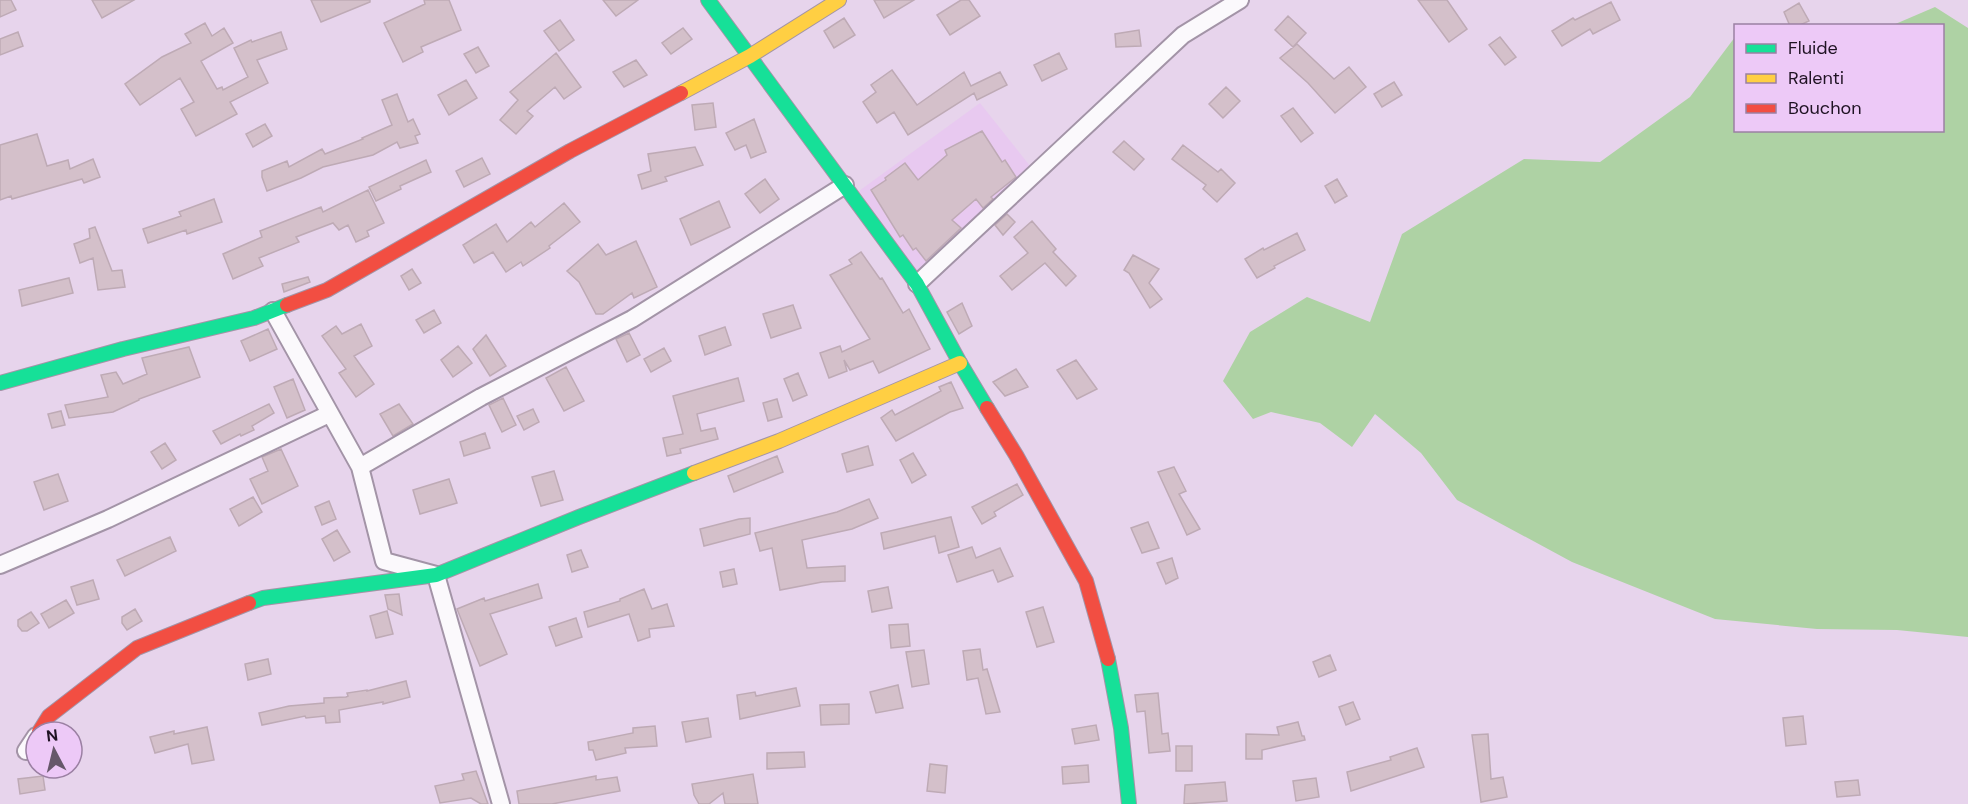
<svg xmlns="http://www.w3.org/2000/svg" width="1968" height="804" viewBox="0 0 1968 804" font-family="'DM Sans',sans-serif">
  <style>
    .built { fill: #e8c9f0 }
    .green { fill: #aed2a4 }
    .building { fill: #d4c0ca; stroke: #beaab5; stroke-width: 1.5 }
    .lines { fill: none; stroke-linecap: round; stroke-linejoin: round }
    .street-casing { stroke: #a394a7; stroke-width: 20 }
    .fast-casing { stroke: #a394a7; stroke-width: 16 }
    .slow-casing { stroke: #a394a7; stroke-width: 16 }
    .jam-casing { stroke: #a394a7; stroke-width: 16 }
    .street { stroke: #fbf9fc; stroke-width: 16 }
    .fast { stroke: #16e098; stroke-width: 14 }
    .slow { stroke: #ffcf43; stroke-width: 14 }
    .jam { stroke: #f24e42; stroke-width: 14 }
  </style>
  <rect width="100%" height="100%" fill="#e7d4ec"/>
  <!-- built -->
  <path class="built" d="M980,103L1034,171L920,275L859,191Z"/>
  <!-- green -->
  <path class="green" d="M1935,7L1968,28V637L1897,630L1817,629L1715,619L1572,562L1457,500L1421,453L1375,414L1352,447L1320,423L1271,412L1253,419L1223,381L1250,332L1307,297L1370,322L1402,234L1524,159L1600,162L1690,97L1735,37L1736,130H1942V26L1893,25Z"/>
  <!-- building -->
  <path class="building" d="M0,0H11L16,10L0,17Z
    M92,0H134L102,18Z
    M311,0H370V2L321,22Z
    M424,0H449L461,30L421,47L423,52L403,62L384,23L425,4Z
    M603,0H638L616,16Z
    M874,0H914L884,18Z
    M961,0H969L980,16L950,35L937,15Z
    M1418,0H1447L1467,29L1449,42Z
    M1611,2L1620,20L1593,34L1590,29L1562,46L1552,31L1573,18L1575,20Z
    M1799,3L1809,21L1798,26H1790L1784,12Z
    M1288,16L1306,33L1293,47L1275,30Z
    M844,18L855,35L834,48L824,31Z
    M560,20L574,40L559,51L544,31Z
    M205,23L212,36L224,28L233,43L201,61L217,89L222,87L223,90L248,77L234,48L251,40L252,42L281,32L287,49L257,60L268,83L230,102L237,114L196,136L181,109L194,102L180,78L140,105L125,84L162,57L191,43L185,34Z
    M683,28L692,39L671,54L662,43Z
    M1139,30L1141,46L1116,47L1115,34Z
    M18,32L23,46L0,55V39Z
    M1500,37L1516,57L1505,65L1489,45Z
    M1297,44L1334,79L1349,67L1366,87L1335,113L1308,83L1280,58Z
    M478,47L489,66L476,73L464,54Z
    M556,53L581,87L564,99L555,87L527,111L533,116L516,134L500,120L518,100L510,92Z
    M1059,53L1067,69L1042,81L1034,65Z
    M636,60L647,75L624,87L613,72Z
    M892,70L917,105L964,72L971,86L1000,72L1007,85L977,100L974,93L908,135L894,112L877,123L863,102L876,92L871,85Z
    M466,80L477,98L449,115L438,95Z
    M1394,82L1402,95L1382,107L1374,94Z
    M1226,87L1240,101L1223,118L1209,104Z
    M397,94L408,122L413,119L420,134L415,136L418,143L400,148L397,142L373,155L323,167L301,178L267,191L262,177V171L287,161L289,167L322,149L325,154L363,139L362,138L392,125L382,100Z
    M713,103L716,127L695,130L692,105Z
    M1293,108L1313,133L1301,142L1281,116Z
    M754,119L766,152L751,158L746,145L735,150L726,133Z
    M265,124L272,136L253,147L246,134Z
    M982,131L1002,162L1005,160L1016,177L991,197L993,199L983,208L976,199L952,220L961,228L926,261L916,248L913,250L903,235L900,237L871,190L886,180L885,178L905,163L918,180L947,155L945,150Z
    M37,134L47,166L68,160L70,169L93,159L100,177L84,183L82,179L12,199L11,196L0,200V145Z
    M1124,141L1144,159L1134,170L1113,152Z
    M1183,145L1218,172L1221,169L1235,183L1217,202L1203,189L1206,185L1172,159Z
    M695,147L703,165L665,177L667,181L642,189L638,175L651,171L648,154Z
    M482,158L490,174L464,187L456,171Z
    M426,160L431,172L400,186L401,189L376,201L369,187Z
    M765,179L779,199L760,213L745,194Z
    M1337,179L1347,196L1335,203L1325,186Z
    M368,190L384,223L367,231L369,236L356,242L348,225L339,230L333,223L296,237L299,242L259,258L263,266L233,279L223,254L262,237L260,231L321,207L323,212Z
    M214,199L222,222L187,234L186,230L148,243L143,229L181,216L179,212Z
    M719,201L730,227L691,245L680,219Z
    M564,203L580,222L549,246L550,248L523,266L521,262L506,272L493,252L474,263L463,245L496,224L507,242L531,222L535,227Z
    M1007,214L1015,222L1003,235L995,225Z
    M1032,221L1056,249L1053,252L1076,276L1066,286L1045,263L1012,290L1000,276L1028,253L1014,237Z
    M95,227L112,271L122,270L125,287L98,290L93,258L80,263L74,244L90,238L89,229Z
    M1297,233L1305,250L1274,266L1275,268L1257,278L1245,259L1263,248L1264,250Z
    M636,241L657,287L634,298L632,293L603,314H596L579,282L567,271L598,244L606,255Z
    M861,252L880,279L882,278L903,313L909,309L930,349L879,373L873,361L850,370L844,360L847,371L829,378L820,353L840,346L842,352L870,339L830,275L852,264L849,260Z
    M1133,255L1159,269L1149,283L1162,299L1150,308L1129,273L1124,270Z
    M412,269L421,283L409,290L401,276Z
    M308,277L310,282L284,292L282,284Z
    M69,278L73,293L22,306L19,290Z
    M962,303L972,326L959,334L947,312Z
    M793,305L801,328L771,338L763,314Z
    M434,310L441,323L424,333L416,320Z
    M361,324L372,346L354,356L374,384L356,397L339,373L346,369L322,336L336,326L342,334Z
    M725,327L731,345L705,355L699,336Z
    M268,329L277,349L250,361L241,341Z
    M629,333L640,355L627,362L616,339Z
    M486,335L506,366L490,376L473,349Z
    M458,346L472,363L453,377L441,360Z
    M189,347L200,377L139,399V400L113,412L69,418L65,405L108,397L101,375L116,372L123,384L147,374L142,358Z
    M664,348L671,361L651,372L644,359Z
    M1076,360L1097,389L1077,399L1057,370Z
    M566,367L584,401L564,411L546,378Z
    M1016,369L1028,387L1005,396L993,382Z
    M798,373L807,395L793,401L784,379Z
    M738,378L744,401L697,414L701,431L715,428L718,439L680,449L681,453L667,456L663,438L683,434L673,396Z
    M293,379L305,410L287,418L274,387Z
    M951,382L963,408L950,412L896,441L881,418L892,410L895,415L941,391L939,387Z
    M503,398L516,425L502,432L489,405Z
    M777,399L782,417L768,421L763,403Z
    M269,404L274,413L252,426L254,430L241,436L240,434L221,444L213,431Z
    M399,404L413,424L393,436L380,414Z
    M533,409L539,422L524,430L517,416Z
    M61,411L65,425L52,428L48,414Z
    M485,433L490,448L464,456L460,442Z
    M165,443L176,460L162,469L151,452Z
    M868,446L873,465L847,472L842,454Z
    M281,449L298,486L262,504L250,479L268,471L262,457Z
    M913,453L926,475L912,483L900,460Z
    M777,456L783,472L734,492L728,476Z
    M1174,467L1186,491L1179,494L1200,529L1187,535L1158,472Z
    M554,471L563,500L541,506L532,477Z
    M58,474L68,501L44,510L34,482Z
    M449,479L457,503L420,514L413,490Z
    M1017,484L1023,495L994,512L996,516L982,524L972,507Z
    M253,497L262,512L239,526L230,509Z
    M869,499L878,518L852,529L802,540L807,568L845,566V581L822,582L780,590L772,548L760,551L755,533L837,512Z
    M329,501L336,519L322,525L315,507Z
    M951,517L959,547L939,553L935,536L884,549L881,533Z
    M750,518V534L704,546L700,529L739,519Z
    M1148,522L1159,548L1142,553L1131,528Z
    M337,530L350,552L334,561L322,539Z
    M170,537L176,551L125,576L117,560Z
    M972,547L976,558L1000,548L1013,576L998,582L993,570L957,582L948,555Z
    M581,550L588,567L572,572L567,555Z
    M1172,558L1178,578L1166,584L1157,563Z
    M734,569L737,584L723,587L720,572Z
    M93,580L99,599L77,605L71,587Z
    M538,584L542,598L490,614L507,654L480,666L457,609L484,598L485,601Z
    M888,587L892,608L872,612L868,591Z
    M644,589L652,609L667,604L674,626L649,629L650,637L638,641L629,614L588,627L584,612L620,601V599Z
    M399,594L402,615L388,609L385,595Z
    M66,600L74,613L49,628L41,614Z
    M1043,607L1054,642L1037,647L1026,612Z
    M135,609L142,621L127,630L122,623V617Z
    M387,611L393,634L376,638L370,616Z
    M31,612L39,623L27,631H22L18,626V620Z
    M576,618L582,637L556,646L549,627Z
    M908,624L910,646L891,648L889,625Z
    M980,649L983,670L987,669L1000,712L986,714L978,678L967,680L963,651Z
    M924,650L929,684L912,687L906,652Z
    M1330,655L1336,670L1319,677L1313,662Z
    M268,659L271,674L248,680L245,664Z
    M406,681L410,697L383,704V702L339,710L340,722L326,723L325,716L306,718L305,716L262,725L259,713L289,706L324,703V698L346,697L348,696L347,693L367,690V691Z
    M898,685L903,708L876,713L870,692Z
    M796,688L800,706L740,719L737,695L755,692L756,696Z
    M1158,693L1162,734L1168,733L1170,751L1149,753L1145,711L1137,712L1135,695Z
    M1353,702L1360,719L1346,725L1339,707Z
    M849,704V724L821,725L820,705Z
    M1803,716L1806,744L1786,746L1783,718Z
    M708,718L711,737L686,742L682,722Z
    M1298,722L1302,736H1304L1305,740L1262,750V759H1246V734L1279,735L1277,727Z
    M1096,725L1099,740L1075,744L1072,729Z
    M655,726L657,746L625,748L626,753L596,760L593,750H589L588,742L633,733V728Z
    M207,727L214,760L192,764L188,744L155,753L150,737L174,731V734Z
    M1488,734L1491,779L1503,777L1507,797L1481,802L1472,735Z
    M1176,746H1192V771H1176Z
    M1417,748L1424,767L1351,791L1347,772L1391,760L1390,757Z
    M804,752L805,767L767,769V753Z
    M930,764L947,766L945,793L927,791Z
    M1088,765L1089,782L1063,784L1062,767Z
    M476,771L488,804H481L471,798L440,803L435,786L464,780L462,774Z
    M753,774L758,804H725L723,793L709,804H699L694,795L692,784Z
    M43,776L45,790L20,794L18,779Z
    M596,776V780L617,777L620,791L552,804H519L517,791Z
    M1316,778L1319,797L1296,801L1293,781Z
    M1858,780L1860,795L1837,797L1835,782Z
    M1225,782L1227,801L1184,804L1185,785Z"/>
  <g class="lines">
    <defs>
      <path id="street" d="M917,284L1183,35L1240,0
        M273,311L360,467L384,561L436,575L501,804
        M360,467L481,397L632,319L845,185
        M0,565L108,519L329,414
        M26,751L36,736"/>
      <path id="fast" d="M708,0L917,284L960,363L987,408
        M0,383L123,349L254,318L287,305
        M249,603L263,598L436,575L579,517L694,473
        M1108,659L1121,728L1129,804"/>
      <path id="slow" d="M681,93L750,56L839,0
        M694,473L779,441L960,363"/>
      <path id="jam" d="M287,305L327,290L570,151L681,93
        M987,408L1016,455L1086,581L1108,659
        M39,732L49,716L137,648L249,603"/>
    </defs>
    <!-- street casing -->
    <use href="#street" class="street-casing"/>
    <!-- fast casing -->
    <use href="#fast" class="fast-casing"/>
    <!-- slow casing -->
    <use href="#slow" class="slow-casing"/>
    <!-- jam casing -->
    <use href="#jam" class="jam-casing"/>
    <!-- street -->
    <use href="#street" class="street"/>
    <!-- fast -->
    <use href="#fast" class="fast"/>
    <!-- slow -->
    <use href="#slow" class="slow"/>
    <!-- jam -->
    <use href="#jam" class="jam"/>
  </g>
  <!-- legend -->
  <rect x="1734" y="24" width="210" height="108" fill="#edc9f7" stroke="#9b80a3" stroke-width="1.5"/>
  <rect x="1746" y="44" width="30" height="9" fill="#16e098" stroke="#9b80a3" stroke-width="1.5"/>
  <text x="1788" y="54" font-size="18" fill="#201324">Fluide</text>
  <rect x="1746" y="74" width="30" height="9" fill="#ffcf43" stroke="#9b80a3" stroke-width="1.5"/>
  <text x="1788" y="84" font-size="18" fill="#201324">Ralenti</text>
  <rect x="1746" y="104" width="30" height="9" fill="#f24e42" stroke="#9b80a3" stroke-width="1.5"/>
  <text x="1788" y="114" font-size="18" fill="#201324">Bouchon</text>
  <!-- north arrow -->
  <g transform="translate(54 750) rotate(353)"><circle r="28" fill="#edc9f7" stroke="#9b80a3" stroke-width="1.5"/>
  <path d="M0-4.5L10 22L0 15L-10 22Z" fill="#66576a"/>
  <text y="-9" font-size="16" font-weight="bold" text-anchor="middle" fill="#201324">N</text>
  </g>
</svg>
